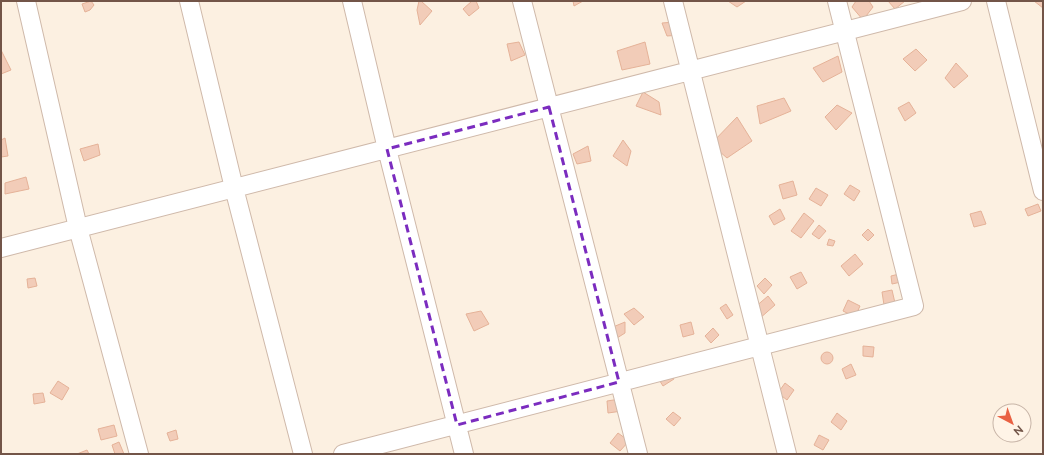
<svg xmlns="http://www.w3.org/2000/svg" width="1044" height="455" viewBox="0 0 1044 455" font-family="Raleway,sans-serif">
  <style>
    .building { fill: #f2ccb8; stroke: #e5b298 }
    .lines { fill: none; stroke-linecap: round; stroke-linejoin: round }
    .minor-casing { stroke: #cfb9aa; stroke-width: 20 }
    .minor { stroke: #fff; stroke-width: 18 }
    .marked { fill: none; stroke: #7b2cbf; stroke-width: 3; stroke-dasharray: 8 5; stroke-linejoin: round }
  </style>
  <rect width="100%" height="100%" fill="#fcf0e1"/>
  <!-- building -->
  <path class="building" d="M91,1L94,5L90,10L85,12L82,4Z
    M419,1H421L432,11L420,25L417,10Z
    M472,1H476L479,8L469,16L463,9Z
    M573,1H583L574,6Z
    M728,1H746L737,7Z
    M856,1H869L873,7L863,20L852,7Z
    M888,1H905L895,9Z
    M1034,1H1043V8Z
    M675,22L680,35L667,36L662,23Z
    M519,42L525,55L511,61L507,44Z
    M645,42L650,64L622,70L617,51Z
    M916,49L927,60L915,71L903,59Z
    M1,50L11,70L1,74Z
    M838,56L842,72L823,82L813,68Z
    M956,63L968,76L954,88L945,78Z
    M643,92L659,102L661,115L636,106Z
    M784,98L791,111L760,124L757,106Z
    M909,102L916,113L905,121L898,108Z
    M837,105L852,113L836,130L825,117Z
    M737,117L752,141L727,158L711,144Z
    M5,138L8,156L1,157V140Z
    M623,140L631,151L627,166L613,156Z
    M98,144L100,155L84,161L80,149Z
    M588,146L591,161L577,164L573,154Z
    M26,177L29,189L5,194V183Z
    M793,181L797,195L783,199L779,185Z
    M850,185L860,191L854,201L844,194Z
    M816,188L828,195L821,206L809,199Z
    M1038,204L1041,211L1028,216L1025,209Z
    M780,209L785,219L774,225L769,216Z
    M981,211L983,216L986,224L974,227L970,214Z
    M804,213L814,221L801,238L791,231Z
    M819,225L826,231L819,239L812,234Z
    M868,229L874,235L868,241L862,235Z
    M829,239L835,241L833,246L827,245Z
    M855,254L863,264L849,276L841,266Z
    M801,272L807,283L797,289L790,277Z
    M899,274L901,282L892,284L891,276Z
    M35,278L37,286L28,288L27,279Z
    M765,278L772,285L764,294L757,286Z
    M892,290L895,303L884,305L882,292Z
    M768,296L775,305L759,319L754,308Z
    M848,300L860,306L855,317L843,311Z
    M726,304L733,315L727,319L720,308Z
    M634,308L644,317L634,325L624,314Z
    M481,311L489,324L474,331L466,314Z
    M625,322V333L617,338L613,327Z
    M691,322L694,334L683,337L680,325Z
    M713,328L719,335L711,343L705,336Z
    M863,346L874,347L873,357L863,356Z
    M821 358a6 6 0 1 1 12 0a6 6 0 1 1-12 0Z
    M851,364L856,375L846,379L842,369Z
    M669,371L674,379L663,386L658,378Z
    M58,381L69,388L62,400L50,393Z
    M785,383L794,390L787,400L778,393Z
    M43,393L45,402L34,404L33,394Z
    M620,399L622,411L608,413L607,401Z
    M673,412L681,418L674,426L666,419Z
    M837,413L847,421L841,430L831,422Z
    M114,425L117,436L101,440L98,429Z
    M176,430L178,439L170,441L167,433Z
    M618,433L629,441L620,451L610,443Z
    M819,435L829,440L823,450L814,445Z
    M119,442L124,454H115L112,445Z
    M87,450L89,454H77Z"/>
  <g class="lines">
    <defs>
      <path id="minor" d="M26,1L78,228L139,454
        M189,1L234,188L303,454
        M352,1L387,149L464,454
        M522,1L638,454
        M673,1L787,454
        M996,1L1043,191
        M1,248L962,1
        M343,454L914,306L837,1"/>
    </defs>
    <!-- minor casing -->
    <use href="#minor" class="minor-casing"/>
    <!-- minor -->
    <use href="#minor" class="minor"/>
  </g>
  <!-- marked area -->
  <path class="marked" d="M549,107L619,382L457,425L387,149Z"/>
  <!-- border -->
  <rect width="1044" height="455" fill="none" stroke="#735548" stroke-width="4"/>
  <!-- north arrow -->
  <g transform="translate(1012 423) rotate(139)"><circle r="19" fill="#fff4e7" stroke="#c7b4a7"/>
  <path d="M0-3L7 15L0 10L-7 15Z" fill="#e96143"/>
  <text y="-6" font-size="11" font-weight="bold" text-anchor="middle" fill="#735548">N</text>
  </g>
</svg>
